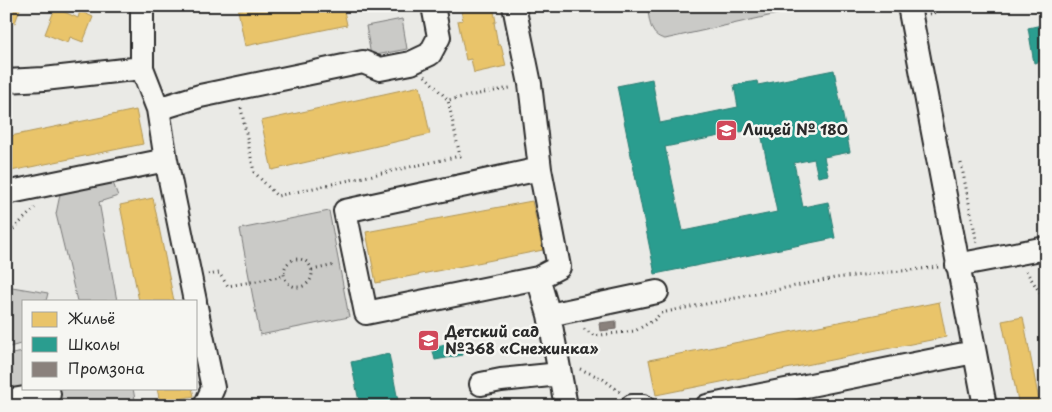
<svg xmlns="http://www.w3.org/2000/svg" width="1052" height="412" viewBox="0 0 1052 412" font-family="'Playpen Sans',sans-serif">
  <style>
    .green { fill: #cacac7; stroke: #7a7a79 }
    .homes { fill: #e9c46a; stroke: #b09657 }
    .schools { fill: #2a9d8f; stroke: #2a7b71; fill-rule: evenodd }
    .industry { fill: #8a817c; stroke: #6e6764 }
    .lines { fill: none; stroke-linecap: round; stroke-linejoin: round }
    .minor-casing { stroke: #2b2b2b; stroke-width: 26 }
    .path { stroke: #2b2b2b; stroke-width: 3; stroke-dasharray: 1 4; stroke-linecap: butt }
    .minor { stroke: #f6f6f2; stroke-width: 22 }
    .labels { text-anchor: middle; stroke-width: 5; stroke-linejoin: round; paint-order: stroke }
    .poi-label { font-size: 15px; font-weight: bold; fill: #2b2b2b; stroke: #f6f6f2; text-anchor: start }
  </style>
  <rect width="100%" height="100%" fill="#eaeae6"/>
  <filter id="ink" filterUnits="userSpaceOnUse"><feTurbulence type="fractalNoise" baseFrequency=".02" numOctaves="2"/><feDisplacementMap in="SourceGraphic" scale="10" xChannelSelector="R" yChannelSelector="G"/><feConvolveMatrix kernelMatrix="1 2 1 2 8 2 1 2 1" color-interpolation-filters="sRGB"/></filter>
  <g filter="url(#ink)">
    <!-- green -->
    <path class="green" d="M647,6H799L791,11L665,39C649,36 650,20 647,6Z
      M402,19L407,49L371,56L366,26Z
      M106,164L118,196L99,202L117,301H77L56,214L65,170Z
      M329,211L349,317L260,335L240,229Z
      M6,286L48,293L46,301H24V343L6,348Z
      M24,352V388H133L135,400L105,406H6V355Z"/>
    <!-- homes -->
    <path class="homes" d="M6,6H21L15,23L6,19Z
      M343,6L347,25L245,46L238,10L253,6Z
      M460,6H493L496,22H494L498,45H501L506,66L474,73L471,59L466,60L458,21L463,20Z
      M55,8L78,18L80,11L93,17L83,42L70,37L68,43L45,34Z
      M420,86L430,134L272,170L261,121Z
      M136,110L143,144L6,172V137Z
      M153,198L174,301H139L120,205Z
      M532,201L543,250L376,283L366,232Z
      M939,302L946,337L656,395L649,360Z
      M1023,317L1040,406H1019L1002,321Z
      M157,388H192L194,396L160,403Z"/>
    <!-- schools -->
    <path class="schools" d="M1046,24V60L1034,63L1028,28Z
      M834,70L850,152L824,157L828,175L818,177L814,159L794,163L803,207L828,202L835,238L655,274L617,86L652,79L660,123L738,107L734,85L757,81L758,85ZM760,128L777,212L683,231L665,147Z
      M460,341L463,355L435,360L432,347Z
      M389,354L399,406H360L351,362Z"/>
    <!-- industry -->
    <path class="industry" d="M616,321V329L600,331L599,323Z"/>
    <g class="lines">
      <defs>
        <path id="minor" d="M514,6L530,84L540,169L559,267L538,278L549,315L566,406
          M909,6L985,406
          M6,81L44,79L142,68
          M158,109L200,96L363,62L380,69L411,63L430,54L439,37L433,6
          M166,160L195,301
          M6,193L166,160L158,109L142,68V6
          M957,265L1046,248
          M538,278L366,313L345,211L540,169
          M196,307L213,388L205,406
          M549,315L657,292
          M481,384L501,380L560,374
          M6,401L49,394
          M632,406H643
          M707,406L974,352"/>
      </defs>
      <!-- minor casing -->
      <use href="#minor" class="minor-casing"/>
      <!-- path -->
      <path class="path" d="M929,14L960,6
        M425,76L448,100L510,88
        M241,108L254,172L277,196L460,156L448,100
        M961,163L977,243
        M6,236L35,208
        M284 273a14 14 0 1 1 28 0a14 14 0 1 1-28 0Z
        M312,270L335,265
        M1026,271L1046,302
        M208,275L219,273L228,286L285,276
        M584,329L593,335H601L635,331L654,320L661,313L835,278L939,267
        M580,369L603,379L620,392
        M124,406H127"/>
      <!-- minor -->
      <use href="#minor" class="minor"/>
    </g>
  </g>
  <!-- icons -->
  <defs>
    <symbol id="school-square" viewBox="-11 -11 22 22"><rect x="-9" y="-9" width="18" height="18" rx="4" fill="#d1495b" stroke="#f6f6f2"/><path d="M0-5L7-2L0 1L-7-2ZM-4 1L0 2.5L4 1V4Q0 6-4 4Z" fill="#fff"/></symbol>
  </defs>
  <g fill-rule="evenodd">
    <use href="#school-square" x="714" y="118" width="25" height="25"/>
    <use href="#school-square" x="416" y="328" width="25" height="25"/>
  </g>
  <g class="labels">
    <!-- poi labels -->
    <g class="poi-label">
      <text x="743" y="135">Лицей № 180</text>
      <text x="445" y="337">Детский сад<tspan x="445" dy="17">№368 «Снежинка»</tspan></text>
    </g>
  </g>
  <!-- margin -->
  <rect width="1052" height="412" fill="none" stroke="#f6f6f2" stroke-width="25"/>
  <rect x="12" y="12" width="1027" height="387" fill="none" stroke="#2b2b2b" stroke-width="2" filter="url(#ink)"/>
  <!-- legend -->
  <rect x="22" y="300" width="175" height="90" fill="#f6f6f2" stroke="#a5a5a2"/>
  <rect x="32" y="312" width="25" height="15" fill="#e9c46a" stroke="#a5a5a2"/>
  <text x="68" y="324" font-size="15" fill="#2b2b2b">Жильё</text>
  <rect x="32" y="337" width="25" height="15" fill="#2a9d8f" stroke="#a5a5a2"/>
  <text x="68" y="350" font-size="15" fill="#2b2b2b">Школы</text>
  <rect x="32" y="362" width="25" height="15" fill="#8a817c" stroke="#a5a5a2"/>
  <text x="68" y="374" font-size="15" fill="#2b2b2b">Промзона</text>
</svg>
